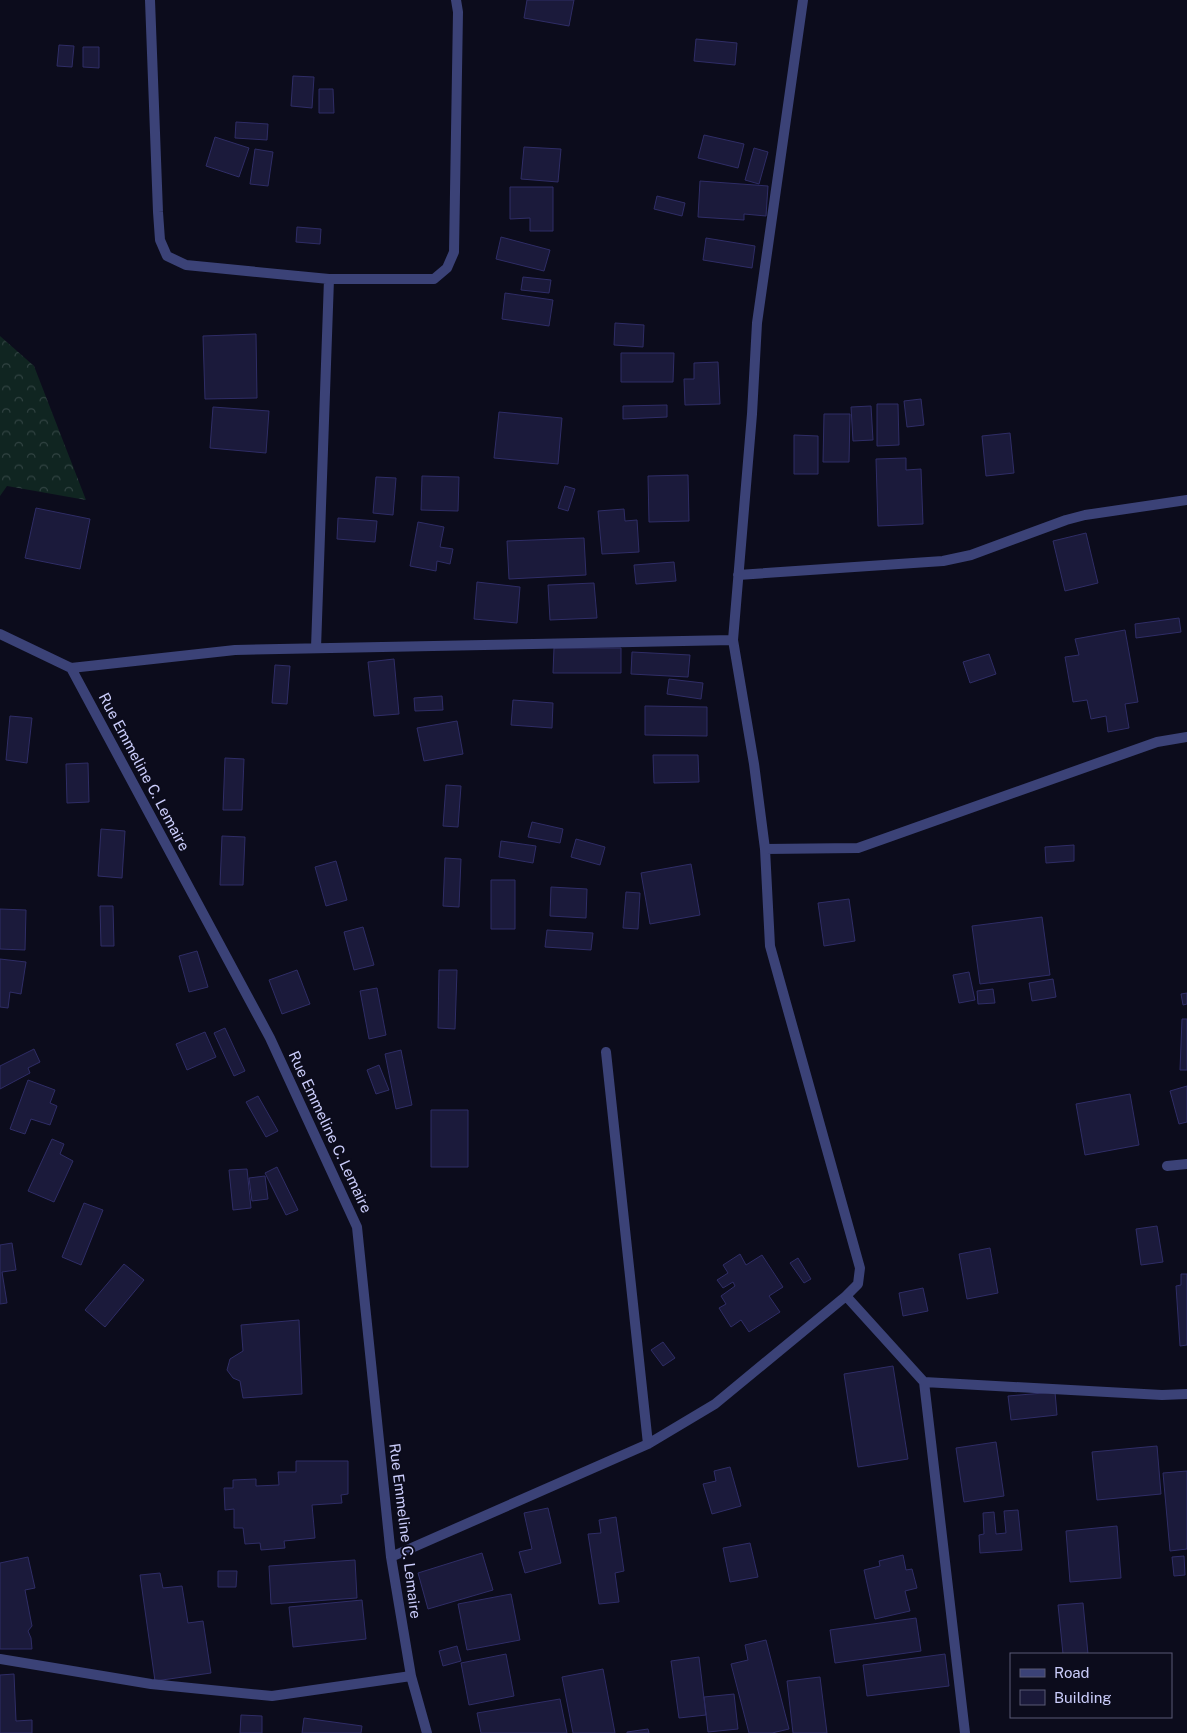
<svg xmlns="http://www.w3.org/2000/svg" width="1187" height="1733" viewBox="0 0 1187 1733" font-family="'Public Sans',sans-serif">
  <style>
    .forest { fill: url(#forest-crowns) }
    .building { fill: #1b1a3b; stroke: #2f2d66 }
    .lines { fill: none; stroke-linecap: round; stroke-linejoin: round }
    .street { stroke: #3b4277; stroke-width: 10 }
    .labels { text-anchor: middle; stroke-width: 4; stroke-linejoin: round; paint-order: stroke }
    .street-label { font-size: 15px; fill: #cbcdfb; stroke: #0c0c1c }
  </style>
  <defs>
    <pattern id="forest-crowns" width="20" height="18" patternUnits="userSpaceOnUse" patternTransform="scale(1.25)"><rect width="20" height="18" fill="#102521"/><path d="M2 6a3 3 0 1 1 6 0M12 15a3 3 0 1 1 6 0" fill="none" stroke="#314342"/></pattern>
  </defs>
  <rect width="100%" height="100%" fill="#0c0c1c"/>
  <!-- forest -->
  <path class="forest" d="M0,336L34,366L86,500L7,486L0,496Z"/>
  <!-- building -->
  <path class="building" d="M527,0H574L569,26L524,18Z
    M696,39L737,43L735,65L694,61Z
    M59,45L74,46L72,67L57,66Z
    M83,47H99V68L83,67Z
    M293,76L314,77L312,108L291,106Z
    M319,89H333L334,113H319Z
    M236,122L268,124L267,140L235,138Z
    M704,135L744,144L738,168L698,158Z
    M215,137L249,148L239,177L206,166Z
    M524,147L561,149L558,182L521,179Z
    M754,148L768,152L759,184L745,180Z
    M255,149L273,152L268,186L250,184Z
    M700,181L768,186L766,216L744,214V220L698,217Z
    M510,187H553V231H530V218L510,219Z
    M657,196L685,203L682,216L654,209Z
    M297,227L321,229L320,244L296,242Z
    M501,237L550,250L544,271L496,259Z
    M706,238L755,246L752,268L703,260Z
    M523,277L551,280L549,293L521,290Z
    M505,293L553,300L549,326L502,319Z
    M615,323L644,325L643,347L614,345Z
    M256,334L257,398L205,399L203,336Z
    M621,353H674L673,382H621Z
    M718,362L720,404L685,405L684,379H694V363Z
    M921,399L924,425L907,427L904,401Z
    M877,404H898L899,445L877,446Z
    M667,405V417L623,419V406Z
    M871,406L873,440L853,441L851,407Z
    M213,407L269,411L266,453L210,448Z
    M499,412L562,418L558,464L494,458Z
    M824,414H850L849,462H823Z
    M1010,433L1014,473L986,476L982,436Z
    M794,435L818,436V474H794Z
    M906,458V470L921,469L923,524L878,526L876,459Z
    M688,475L689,521L649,522L648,476Z
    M422,476L459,477L458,511L421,510Z
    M376,477L396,478L393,515L373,513Z
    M565,486L575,489L568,511L558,508Z
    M36,508L90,519L80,569L25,558Z
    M624,509L625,521L637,520L639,552L602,554L598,511Z
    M338,518L377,521L375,542L337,539Z
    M418,522L444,527L440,547L453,549L450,564L437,561L436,571L410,566Z
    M1086,533L1098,583L1065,591L1053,541Z
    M584,538L586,575L509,579L507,541Z
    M674,562L676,581L636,584L634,565Z
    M477,582L520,587L517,623L474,619Z
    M594,583L597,618L550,620L548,585Z
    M1179,618L1181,632L1136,638L1135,624Z
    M1125,630L1138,702L1125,704L1129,728L1108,732L1106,716L1091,719L1087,700L1073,702L1065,657L1079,655L1075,639Z
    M554,648H621V673H553Z
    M632,652L690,655L688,677L631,674Z
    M989,654L996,674L970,683L963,662Z
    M394,659L399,714L374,716L368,662Z
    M275,665L290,666L287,704L272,703Z
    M669,679L703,683L701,699L667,694Z
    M442,696L443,710L415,711L414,698Z
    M513,700L553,703L552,728L511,725Z
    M645,706L707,707V736L645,735Z
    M10,716L32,718L27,763L6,760Z
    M457,721L463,754L424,761L417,728Z
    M653,755H698L699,782L654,783Z
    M225,758L244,759L242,810H223Z
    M88,763L89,802L67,803L66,764Z
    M446,785L461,786L458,827L443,826Z
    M532,822L563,829L560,843L528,837Z
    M101,829L125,831L122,878L98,876Z
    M222,836L245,837L243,885H220Z
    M576,839L605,847L600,865L571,857Z
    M501,841L536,846L533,863L499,857Z
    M1074,845V861L1046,863L1045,847Z
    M445,858L461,859L459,907L443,906Z
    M336,861L347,900L326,906L315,867Z
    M691,864L700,915L650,924L641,873Z
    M491,880H515V929H491Z
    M551,887L587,889L586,918L550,916Z
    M626,892L640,893L638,929L623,928Z
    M849,899L855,941L824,946L818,903Z
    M100,906H113L114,946H101Z
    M0,909L26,910L25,950L0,949Z
    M1042,917L1050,975L980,984L972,926Z
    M363,927L374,965L354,970L344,932Z
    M547,930L593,933L591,950L545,947Z
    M197,951L208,987L189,992L179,956Z
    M0,959L26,962L21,994L10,992L8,1008L0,1007Z
    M297,970L310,1004L282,1014L269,980Z
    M439,970H457L455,1029L438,1028Z
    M969,972L975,1000L959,1003L953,975Z
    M1053,979L1056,997L1032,1001L1029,983Z
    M377,988L386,1035L369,1039L360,991Z
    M993,989L995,1003L978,1004L977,991Z
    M1187,993V1004L1183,1005L1181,994Z
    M1182,1019H1187V1070H1180Z
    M225,1028L245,1071L234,1076L214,1033Z
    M205,1032L216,1057L187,1070L176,1044Z
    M34,1049L40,1062L28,1068L30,1073L0,1089V1066Z
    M401,1050L412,1105L396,1109L385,1054Z
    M379,1065L389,1090L376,1094L367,1070Z
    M28,1080L55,1090L50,1103L57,1106L50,1125L31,1119L25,1134L10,1129Z
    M1187,1086V1122L1179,1124L1170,1091Z
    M1130,1094L1139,1145L1085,1155L1076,1104Z
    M258,1096L278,1131L266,1137L246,1102Z
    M431,1110H468V1167H431Z
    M52,1139L64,1144L60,1154L73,1161L54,1202L28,1191Z
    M277,1167L298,1210L286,1215L265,1173Z
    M247,1169L251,1208L233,1210L229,1170Z
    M265,1176L268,1199L252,1201L249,1178Z
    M84,1203L103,1210L81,1265L62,1257Z
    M1157,1226L1163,1262L1141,1265L1136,1229Z
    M12,1243L16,1270L2,1272L7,1303L0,1304V1245Z
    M990,1248L998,1293L967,1299L959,1254Z
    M740,1254L746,1265L762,1255L783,1287L769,1296L780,1312L749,1332L741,1320L731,1327L719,1308L726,1304L721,1296L735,1286L733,1282L723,1288L717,1280L728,1273L723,1265Z
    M798,1258L811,1279L804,1283L790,1263Z
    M124,1264L144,1280L105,1327L85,1310Z
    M1181,1274H1187V1345L1180,1346L1176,1286L1181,1285Z
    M923,1288L928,1311L903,1316L899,1293Z
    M299,1320L302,1394L243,1398L240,1381L233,1378L227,1370L230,1359L243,1351L241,1325Z
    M663,1342L675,1358L663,1366L651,1350Z
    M893,1366L908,1459L858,1467L844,1374Z
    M1055,1392L1057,1415L1011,1420L1008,1396Z
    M996,1442L1004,1496L964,1502L956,1448Z
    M1157,1446L1161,1494L1097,1500L1092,1452Z
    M296,1461H348V1494L341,1495L342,1503L312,1505L315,1538L284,1541L285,1548L261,1550L260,1543L245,1544L243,1528H234V1509L225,1510L224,1488H233V1480L256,1479V1486L279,1485L278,1472H296Z
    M730,1467L741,1506L712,1514L703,1484L716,1481L714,1471Z
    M1187,1471V1549L1170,1551L1163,1473Z
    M548,1508L561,1563L525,1573L519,1552L532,1549L524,1513Z
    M1018,1510L1022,1550L980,1553L979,1535L984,1534L983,1513L994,1512L996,1534L1006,1533L1004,1511Z
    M616,1517L624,1571L615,1573L619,1602L599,1604L588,1534L601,1533L599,1520Z
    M1117,1526L1121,1578L1070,1582L1066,1531Z
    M750,1543L758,1577L730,1582L723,1548Z
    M482,1553L493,1590L428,1609L418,1573Z
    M903,1555L906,1570L912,1569L917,1588L905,1591L910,1611L875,1619L864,1570L880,1566L879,1561Z
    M1184,1556L1185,1575L1174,1576L1172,1557Z
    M28,1557L35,1588L25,1590L32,1626L28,1631L31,1638L32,1649H0V1563Z
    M355,1560L357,1598L271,1604L269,1566Z
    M218,1571H237L236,1587H218Z
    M160,1573L163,1588L182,1586L188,1623L203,1621L211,1673L155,1681L140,1575Z
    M511,1594L520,1640L467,1650L458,1604Z
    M362,1600L366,1639L293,1647L289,1607Z
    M1083,1603L1088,1654H1063L1058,1605Z
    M916,1618L921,1651L835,1663L830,1630Z
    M766,1640L789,1729L772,1733H749L731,1664L748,1660L745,1645Z
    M457,1646L461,1661L443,1666L439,1651Z
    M506,1654L514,1696L469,1705L461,1663Z
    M945,1654L949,1686L867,1696L863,1665Z
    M699,1657L706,1715L679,1718L671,1661Z
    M603,1669L615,1733H573L562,1677Z
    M14,1674L16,1721L32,1720V1733H0V1675Z
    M820,1677L827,1733H793L787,1681Z
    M734,1694L738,1729L708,1732L704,1697Z
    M560,1699L567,1733H481L477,1713Z
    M241,1715L262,1716V1733H240Z
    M304,1718L362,1726L361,1733H302Z
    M648,1729L649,1733H627V1732Z"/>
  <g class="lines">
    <!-- street -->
    <path class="street" d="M150,0L158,212L160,240L167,256L186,265L329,279H434L447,268L454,252L458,12L456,0
      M738,575L943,561L971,555L1066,520L1085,515L1187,500
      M0,634L71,668L270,1038L357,1227L391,1557L411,1676L427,1733
      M316,648L329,279
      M71,668L235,650L733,640
      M765,849L858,848L1157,742L1187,737
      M606,1052L648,1444
      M1167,1166L1187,1164
      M846,1296L924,1382L1162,1395L1187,1394
      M924,1382L965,1733
      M391,1557L648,1444L715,1404L846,1296L858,1284L860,1268L770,946L765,849L754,764L733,640L752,414L757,323L803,0
      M0,1659L151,1684L272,1696L411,1676"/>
  </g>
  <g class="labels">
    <!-- street labels -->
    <g class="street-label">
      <text transform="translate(144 772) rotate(62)" y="5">Rue Emmeline C. Lemaire</text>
      <text transform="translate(330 1132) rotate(65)" y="5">Rue Emmeline C. Lemaire</text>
      <text transform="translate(405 1531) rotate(83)" y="5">Rue Emmeline C. Lemaire</text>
    </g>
  </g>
  <!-- legend -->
  <rect x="1010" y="1653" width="162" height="65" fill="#0c0c1c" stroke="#585975"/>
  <rect x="1020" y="1669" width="25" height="8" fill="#3b4277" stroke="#585975"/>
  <text x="1054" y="1678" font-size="15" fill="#cbcdfb">Road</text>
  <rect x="1020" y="1690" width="25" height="15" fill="#1b1a3b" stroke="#585975"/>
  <text x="1054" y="1703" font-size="15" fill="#cbcdfb">Building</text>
</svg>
